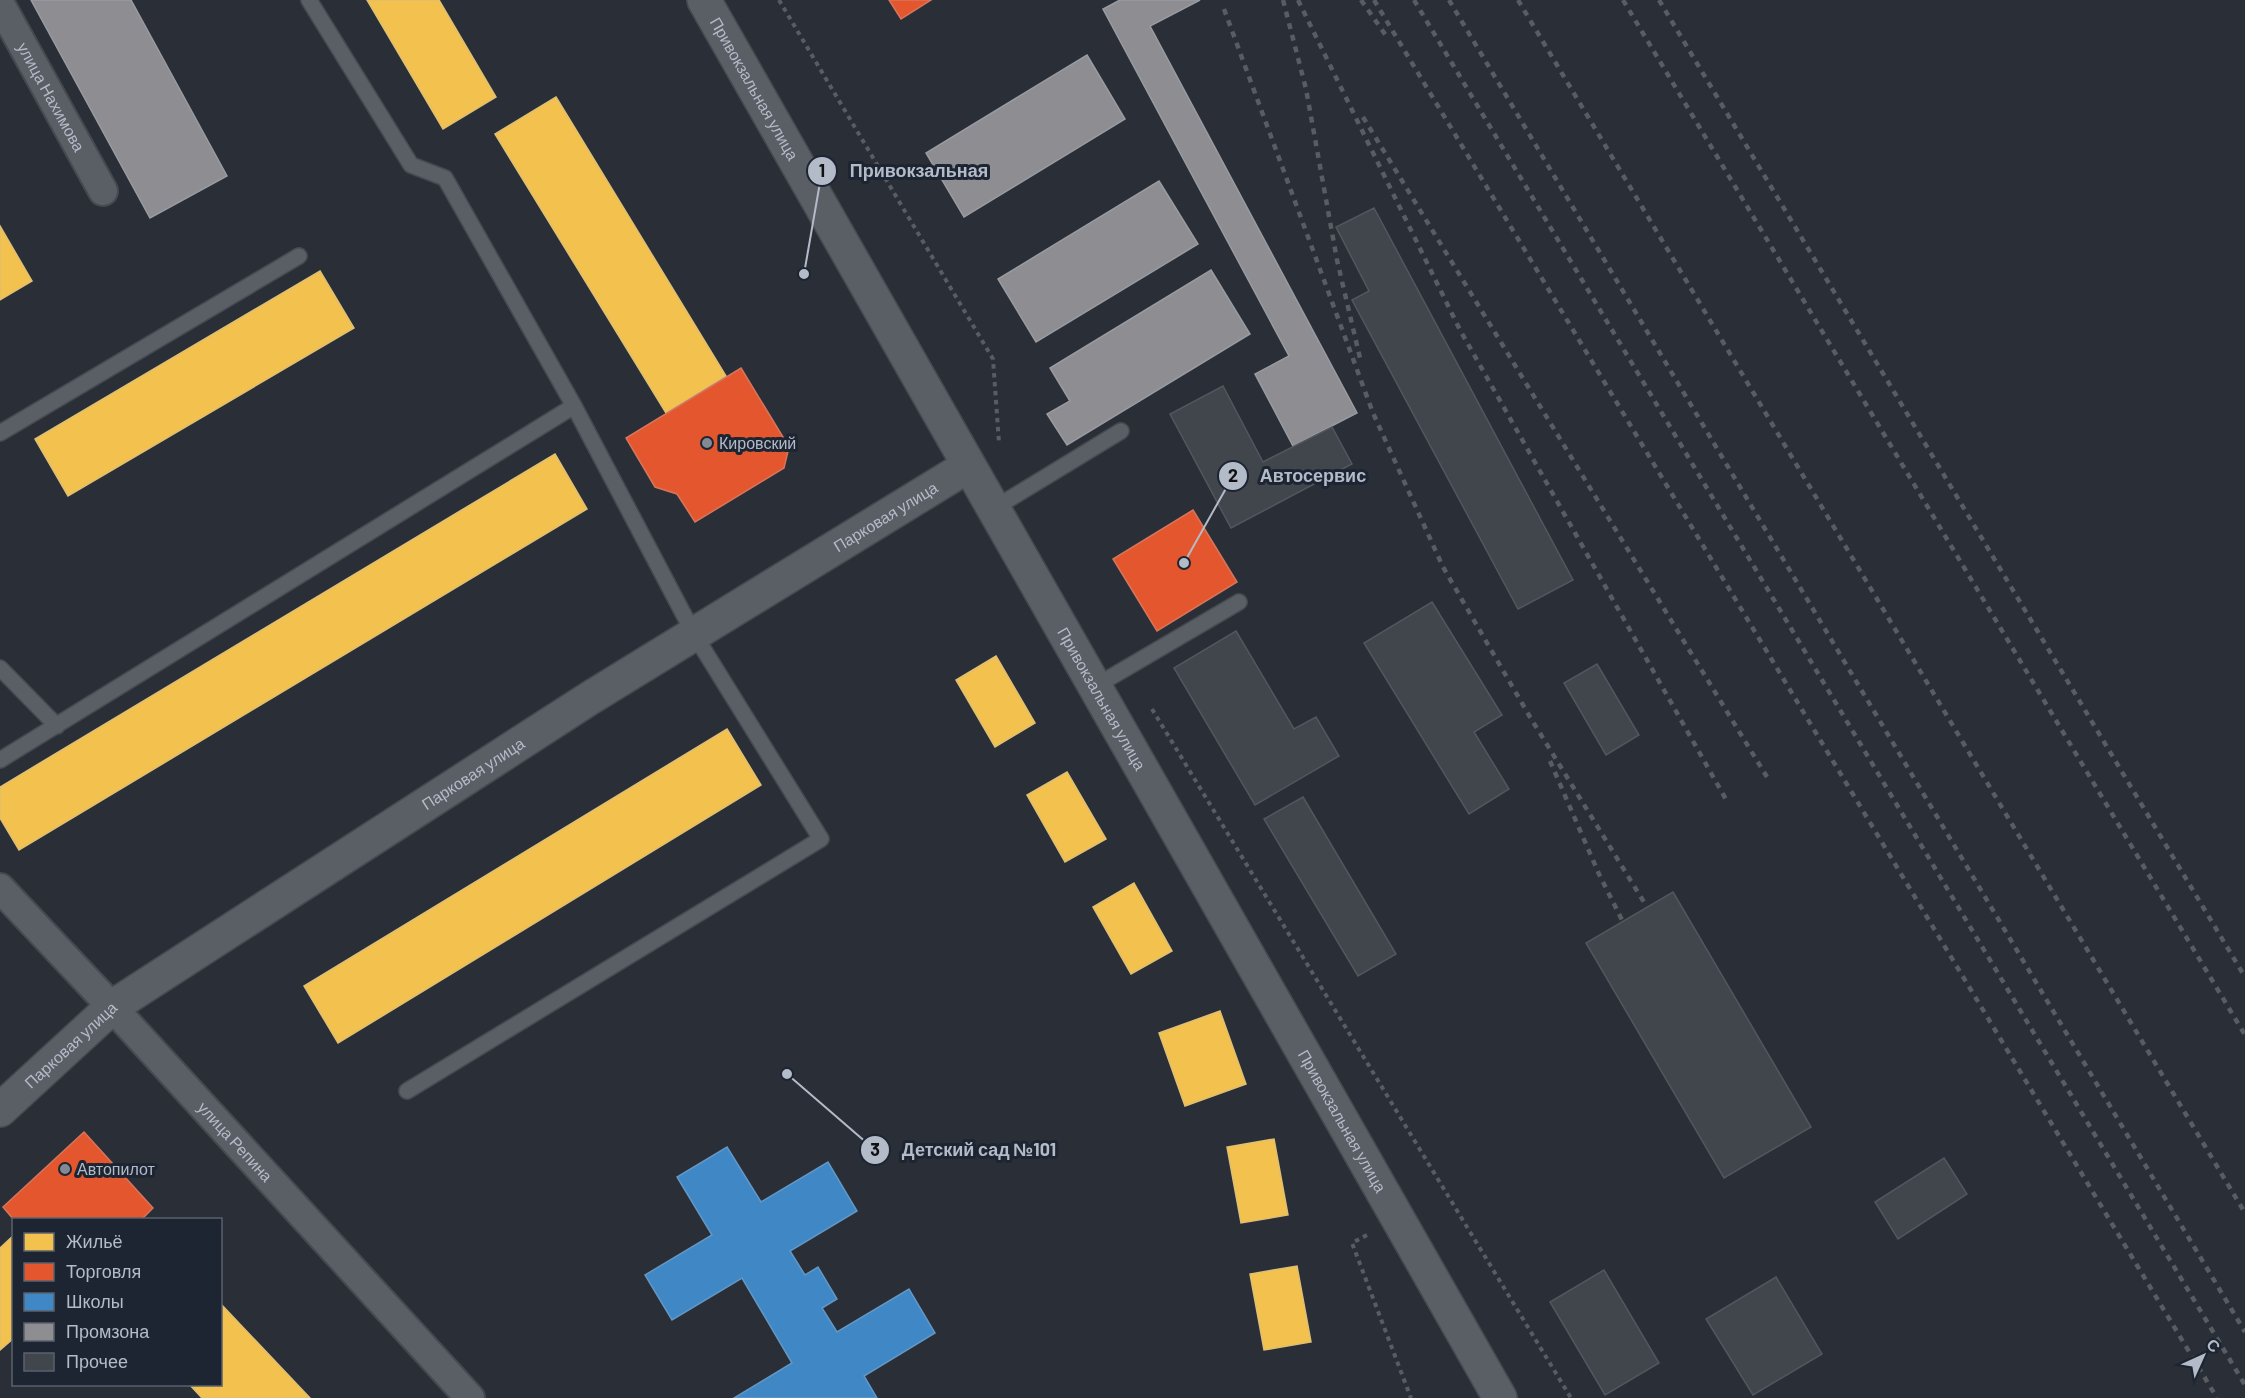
<svg xmlns="http://www.w3.org/2000/svg" width="2245" height="1398" viewBox="0 0 2245 1398" font-family="Barlow,sans-serif">
  <style>
    .homes { fill: #f2c14e; stroke: #dfbf73; stroke-width: 1.5 }
    .shops { fill: #e4572e; stroke: #d6755c; stroke-width: 1.5 }
    .schools { fill: #3f88c5; stroke: #6297c6; stroke-width: 1.5 }
    .industry { fill: #8d8d92; stroke: #999ba2; stroke-width: 1.5 }
    .building { fill: #41454c; stroke: #52575f; stroke-width: 1.5 }
    .lines { fill: none; stroke-linecap: round; stroke-linejoin: round }
    .service-casing { stroke: #464a50; stroke-width: 18 }
    .minor-casing { stroke: #464a50; stroke-width: 32 }
    .tertiary-casing { stroke: #464a50; stroke-width: 36 }
    .path { stroke: #575d62; stroke-width: 4; stroke-dasharray: 4.5 4.5; stroke-linecap: butt }
    .service { stroke: #5a5e65; stroke-width: 15 }
    .minor { stroke: #5a5e65; stroke-width: 28 }
    .tertiary { stroke: #5a5e65; stroke-width: 33 }
    .rail { stroke: #585c63; stroke-width: 4.5; stroke-dasharray: 6 6; stroke-linecap: butt }
    .poi-dot { fill: #848a95; stroke: #1d2532; stroke-width: 2 }
    .labels { text-anchor: middle; stroke-width: 6; stroke-linejoin: round; paint-order: stroke }
    .street-label { font-size: 16px; fill: #b4bbc8; stroke: #1d2532 }
    .poi-label { font-size: 16px; fill: #b4bbc8; stroke: #1d2532; text-anchor: start }
    .leader { fill: none; stroke: #b4bbc8; stroke-width: 2 }
    .callout-dot { fill: #b4bbc8; stroke: #1d2532; stroke-width: 2 }
    .mark-label { font-size: 18px; text-anchor: middle; font-weight: bold; fill: #111 }
    .callout-label { font-size: 18px; text-anchor: middle; font-weight: bold; fill: #b4bbc8; stroke: #1d2532; stroke-width: 6; stroke-linejoin: round; paint-order: stroke }
  </style>
  <rect width="100%" height="100%" fill="#2a2f37"/>
  <!-- homes -->
  <path class="homes" d="M367,0H439L496,97L443,129Z
    M556,97L726,376L666,413L495,134Z
    M0,226L32,281L0,300Z
    M320,271L354,328L68,496L35,439Z
    M555,454L587,509L19,850L0,818V787Z
    M996,656L1035,723L995,747L956,680Z
    M727,729L761,785L338,1043L304,986Z
    M1067,772L1106,839L1065,862L1027,795Z
    M1134,883L1172,951L1131,974L1093,907Z
    M1220,1011L1246,1084L1185,1106L1159,1033Z
    M1274,1139L1288,1215L1241,1223L1227,1147Z
    M14,1235V1338L0,1350V1248Z
    M1297,1266L1311,1342L1264,1350L1250,1274Z
    M220,1303L310,1398H202L189,1384H220Z"/>
  <!-- shops -->
  <path class="shops" d="M889,0H931L901,19Z
    M741,368L789,447L784,468L695,522L677,494L655,487L626,438Z
    M1193,510L1237,582L1157,631L1113,559Z
    M84,1132L153,1208L141,1220H14L3,1207Z"/>
  <!-- schools -->
  <path class="schools" d="M727,1147L761,1202L828,1162L857,1211L790,1251L805,1275L818,1267L837,1299L822,1308L837,1332L909,1289L935,1333L864,1376L877,1398H734L792,1363L742,1278L672,1320L645,1275L712,1235L677,1177Z"/>
  <!-- industry -->
  <path class="industry" d="M31,0H131L227,176L150,218Z
    M1120,0H1200L1150,26L1357,413L1293,446L1255,374L1289,356L1103,9Z
    M1087,55L1125,119L964,217L926,153Z
    M1159,181L1198,244L1036,342L998,279Z
    M1211,270L1250,334L1067,445L1047,414L1070,401L1050,368Z"/>
  <!-- building -->
  <path class="building" d="M1374,208L1573,580L1518,609L1352,300L1369,291L1336,227Z
    M1223,386L1263,462L1332,427L1352,464L1231,528L1170,414Z
    M1432,602L1502,715L1474,732L1509,789L1469,814L1364,643Z
    M1236,631L1294,729L1316,717L1339,756L1255,805L1174,668Z
    M1597,664L1639,735L1606,755L1564,683Z
    M1303,797L1396,954L1358,976L1264,819Z
    M1673,892L1811,1127L1724,1178L1586,943Z
    M1944,1158L1967,1194L1898,1239L1875,1202Z
    M1604,1270L1659,1363L1605,1395L1550,1302Z
    M1776,1277L1822,1354L1753,1395L1706,1319Z"/>
  <g class="lines">
    <defs>
      <path id="service" d="M0,433L299,256
        M993,509L1121,431
        M0,668L57,726
        M1094,687L1239,602
        M0,760L574,406L445,178L411,165L309,0
        M407,1091L821,839L694,634L574,406"/>
      <g id="minor">
        <path id="s1" d="M0,4L103,191"/>
        <path id="s2" d="M0,888L112,1007L470,1398"/>
      </g>
      <g id="tertiary">
        <path id="s3" d="M704,0L1500,1398"/>
        <path id="s4" d="M0,1110L112,1007L590,698L968,466"/>
      </g>
    </defs>
    <!-- service casing -->
    <use href="#service" class="service-casing"/>
    <!-- minor casing -->
    <use href="#minor" class="minor-casing"/>
    <!-- tertiary casing -->
    <use href="#tertiary" class="tertiary-casing"/>
    <!-- path -->
    <path class="path" d="M779,0L993,359L999,443
      M1152,709L1571,1398
      M1367,1235L1352,1243L1411,1398"/>
    <!-- service -->
    <use href="#service" class="service"/>
    <!-- minor -->
    <use href="#minor" class="minor"/>
    <!-- tertiary -->
    <use href="#tertiary" class="tertiary"/>
    <!-- rail -->
    <path class="rail" d="M1283,0L1306,89L1337,260L1360,358
      M1298,0L1460,330L1728,803
      M1361,0L1387,37
      M1374,0L2217,1398
      M1414,0L2245,1385
      M1449,0L2245,1332
      M1518,0L2245,1213
      M1623,0L2245,1035
      M1659,0L2245,977
      M1224,9L1373,413L1443,567L1530,717L1647,907
      M1363,117L1767,777
      M1550,761L1599,874L1623,922"/>
  </g>
  <!-- markers -->
  <g class="poi-dot">
    <circle cx="707" cy="443" r="6"/>
    <circle cx="65" cy="1169" r="6"/>
  </g>
  <g class="labels">
    <!-- street labels -->
    <g class="street-label">
      <text dy="6" stroke="none"><textPath href="#s3" startOffset="102">Привокзальная улица</textPath></text>
      <text dy="6" stroke="none"><textPath href="#s1" startOffset="106">улица Нахимова</textPath></text>
      <text dy="6" stroke="none"><textPath href="#s4" startOffset="1068">Парковая улица</textPath></text>
      <text dy="6" stroke="none"><textPath href="#s3" startOffset="804">Привокзальная улица</textPath></text>
      <text dy="6" stroke="none"><textPath href="#s4" startOffset="582">Парковая улица</textPath></text>
      <text dy="6" stroke="none"><textPath href="#s4" startOffset="96">Парковая улица</textPath></text>
      <text dy="6" stroke="none"><textPath href="#s3" startOffset="1290">Привокзальная улица</textPath></text>
      <text dy="6" stroke="none"><textPath href="#s2" startOffset="346">улица Репина</textPath></text>
    </g>
    <!-- poi labels -->
    <g class="poi-label">
      <text x="719" y="449">Кировский</text>
      <text x="77" y="1175">Автопилот</text>
    </g>
  </g>
  <!-- callouts -->
  <path class="leader" d="M804 274L822 171M1184 563L1233 476M787 1074L875 1150"/>
  <g class="callout-dot">
    <circle cx="804" cy="274" r="6"/>
    <circle cx="1184" cy="563" r="6"/>
    <circle cx="787" cy="1074" r="6"/>
    <circle cx="822" cy="171" r="15"/>
    <circle cx="1233" cy="476" r="15"/>
    <circle cx="875" cy="1150" r="15"/>
  </g>
  <g class="mark-label">
    <text x="822" y="177">1</text>
    <text x="1233" y="482">2</text>
    <text x="875" y="1156">3</text>
  </g>
  <g class="callout-label">
    <text x="919" y="177">Привокзальная</text>
    <text x="1313" y="482">Автосервис</text>
    <text x="979" y="1156">Детский сад №101</text>
  </g>
  <!-- legend -->
  <rect x="12" y="1218" width="210" height="168" fill="#1d2532" stroke="#59616e" stroke-width="1.5"/>
  <rect x="24" y="1233" width="30" height="18" fill="#f2c14e" stroke="#59616e" stroke-width="1.5"/>
  <text x="66" y="1248" font-size="18" fill="#b4bbc8">Жильё</text>
  <rect x="24" y="1263" width="30" height="18" fill="#e4572e" stroke="#59616e" stroke-width="1.5"/>
  <text x="66" y="1278" font-size="18" fill="#b4bbc8">Торговля</text>
  <rect x="24" y="1293" width="30" height="18" fill="#3f88c5" stroke="#59616e" stroke-width="1.5"/>
  <text x="66" y="1308" font-size="18" fill="#b4bbc8">Школы</text>
  <rect x="24" y="1323" width="30" height="18" fill="#8d8d92" stroke="#59616e" stroke-width="1.5"/>
  <text x="66" y="1338" font-size="18" fill="#b4bbc8">Промзона</text>
  <rect x="24" y="1353" width="30" height="18" fill="#41454c" stroke="#59616e" stroke-width="1.5"/>
  <text x="66" y="1368" font-size="18" fill="#b4bbc8">Прочее</text>
  <!-- north arrow -->
  <g transform="translate(2203 1356) rotate(45)" stroke="#1d2532" stroke-width="4.5" paint-order="stroke">
  <path d="M0-4.5L10 22L0 15L-10 22Z" fill="#b4bbc8"/>
  <text y="-9" font-size="16" font-weight="bold" text-anchor="middle" fill="#b4bbc8">С</text>
  </g>
</svg>
